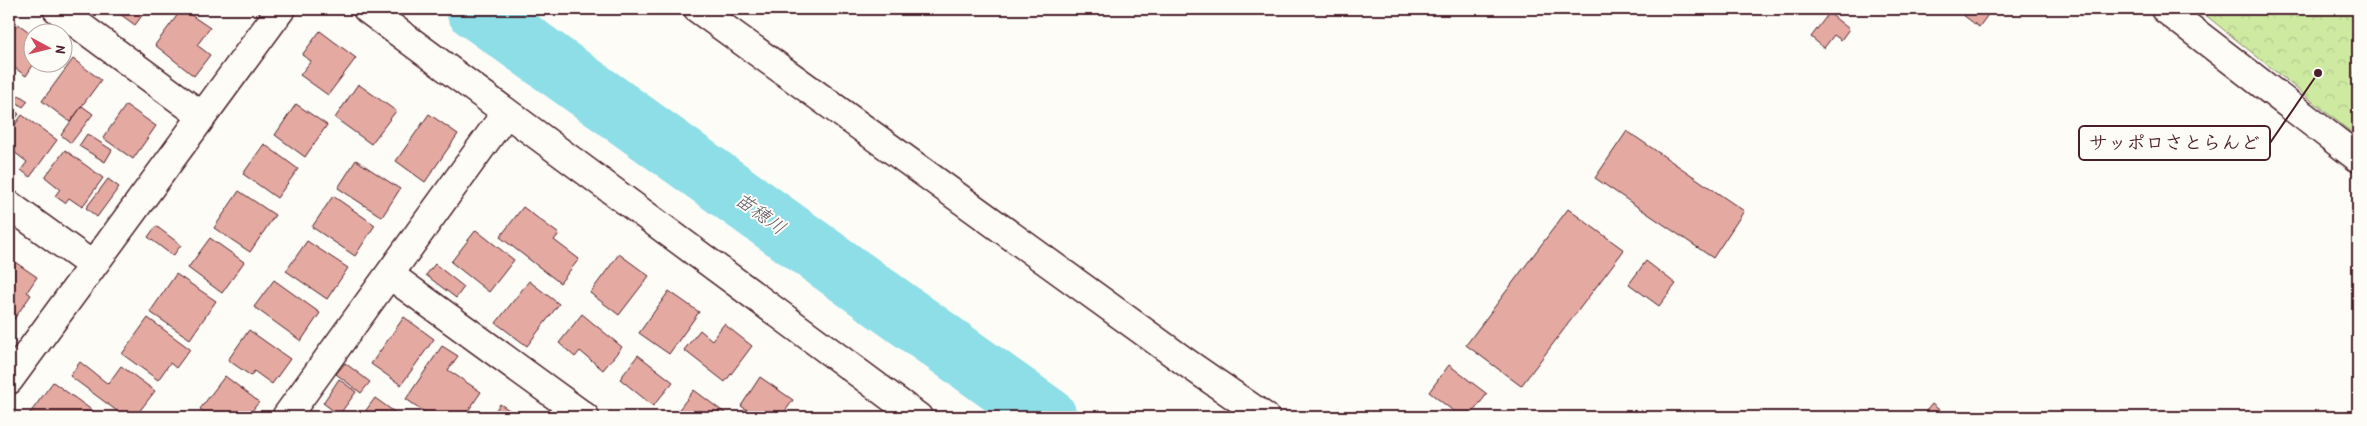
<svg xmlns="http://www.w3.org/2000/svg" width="2367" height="426" viewBox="0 0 2367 426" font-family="'Patrick Hand','Klee One',sans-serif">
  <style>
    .forest { fill: url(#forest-crowns); stroke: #8c8466 }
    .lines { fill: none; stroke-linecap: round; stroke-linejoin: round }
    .river { stroke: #8ddee6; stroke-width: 60 }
    .building { fill: #e4aaa1; stroke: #4a1f2b }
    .street-casing { stroke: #4a1f2b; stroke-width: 31 }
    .secondary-casing { stroke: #4a1f2b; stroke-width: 31 }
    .street { stroke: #fdfcf7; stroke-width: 28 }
    .secondary { stroke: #fdfcf7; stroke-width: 28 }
    .labels { text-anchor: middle; stroke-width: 4; stroke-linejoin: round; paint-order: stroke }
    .water-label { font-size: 19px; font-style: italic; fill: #5e5863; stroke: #fdfcf7 }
    .leader { fill: none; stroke: #4a1f2b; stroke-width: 2 }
    .callout-dot { fill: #4a1f2b; stroke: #fdfcf7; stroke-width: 2 }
    .callout { fill: #fdfcf7; stroke: #4a1f2b; stroke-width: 2 }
    .callout-label { font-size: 19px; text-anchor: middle; font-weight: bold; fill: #4a1f2b }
  </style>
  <defs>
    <pattern id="forest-crowns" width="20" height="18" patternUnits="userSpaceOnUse" patternTransform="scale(1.25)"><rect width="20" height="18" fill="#ceeaa1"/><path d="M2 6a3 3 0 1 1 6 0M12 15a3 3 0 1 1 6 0" fill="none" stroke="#b2c88b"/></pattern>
  </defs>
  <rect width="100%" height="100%" fill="#fdfcf7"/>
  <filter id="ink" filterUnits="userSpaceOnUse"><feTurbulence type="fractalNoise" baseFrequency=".02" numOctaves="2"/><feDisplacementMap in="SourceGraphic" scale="10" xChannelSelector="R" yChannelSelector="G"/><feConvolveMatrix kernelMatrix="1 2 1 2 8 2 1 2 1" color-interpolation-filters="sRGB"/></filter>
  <g filter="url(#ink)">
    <!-- forest -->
    <path class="forest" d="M2198,9H2358V138Z"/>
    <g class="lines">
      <!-- river -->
      <path class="river" d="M476,9L1047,417"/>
    </g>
    <!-- building -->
    <path class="building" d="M113,9H147L135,25Z
      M182,9L210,28L197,45L210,55L194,76L155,45Z
      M1955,9H1992L1979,27Z
      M1829,13L1849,29L1841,40L1834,35L1824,48L1811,37Z
      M18,24L32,34V62H35L26,76L9,64V36Z
      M320,31L356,58L328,95L300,75L311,61L302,55Z
      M73,59L101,80L70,122L42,101Z
      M358,84L396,111L371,144L335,118Z
      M19,95L28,101L23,107L15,101Z
      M296,104L327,125L305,157L275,135Z
      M126,105L156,126L133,159L103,138Z
      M82,106L93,114L71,143L61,135Z
      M11,108L19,114L15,119L9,114Z
      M429,114L458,134L425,182L396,161Z
      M22,115L57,140L30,177L21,170L27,162L9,148V133Z
      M1627,131L1744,211L1713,258L1595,178Z
      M87,134L112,150L105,162L79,146Z
      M264,144L298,169L277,198L243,174Z
      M65,150L103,178L82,207L69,198L65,203L55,196L60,189L45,177Z
      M356,160L400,189L382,217L338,188Z
      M108,179L119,187L97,217L86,208Z
      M239,191L275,215L250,252L214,228Z
      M333,196L375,225L355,256L312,227Z
      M523,207L559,234L554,240L579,259L560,283L500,237Z
      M1568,209L1624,250L1521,386L1466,345Z
      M156,226L181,245L173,256L148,237Z
      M476,230L514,260L489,292L451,262Z
      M210,238L244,262L222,293L188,268Z
      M307,241L348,268L327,299L286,271Z
      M619,254L649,276L619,315L590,293Z
      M9,258L37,277L27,292L31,295L9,326Z
      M1646,261L1676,284L1659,306L1629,284Z
      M435,264L464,287L456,298L426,275Z
      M176,274L216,301L190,339L150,312Z
      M274,280L320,313L301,341L254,307Z
      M529,281L559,304L527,346L496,323Z
      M669,291L699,312L669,354L639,333Z
      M582,314L622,347L603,370L580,351L575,357L559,343Z
      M404,317L434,339L401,385L371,364Z
      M148,318L190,349L176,368L170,363L158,380L122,354Z
      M724,324L752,346L725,382L684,350L700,330L712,340Z
      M249,330L290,359L272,384L254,371L251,376L228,360Z
      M442,346L458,356L448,370L481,392L464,417H432L406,399Z
      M638,355L673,382L653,406L620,379Z
      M80,362L108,384L121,366L155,391L135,417H125L70,376Z
      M345,363L370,382L361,393L336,374Z
      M1449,365L1487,394L1469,417H1461L1429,392Z
      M225,376L259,402L247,417H236L229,412L225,417H211L200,409Z
      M760,377L793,400L781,417H758L741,406Z
      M339,379L356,392L339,415L323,403Z
      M53,382L100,416L99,417H27Z
      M694,390L730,417H673Z
      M375,398L400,416L399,417H361Z
      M500,404L520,417H491Z
      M1932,404L1948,417H1921Z"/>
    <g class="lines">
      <defs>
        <path id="street" d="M57,9L202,116
          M2165,9L2358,158
          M9,205L92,265
          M390,275L585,417
          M9,380L281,9
          M286,417L506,113"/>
        <path id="secondary" d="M367,9L918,417
          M698,9L1187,363L1265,417"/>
      </defs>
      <!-- street casing -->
      <use href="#street" class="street-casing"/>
      <!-- secondary casing -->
      <use href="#secondary" class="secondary-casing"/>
      <!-- street -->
      <use href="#street" class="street"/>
      <!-- secondary -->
      <use href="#secondary" class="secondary"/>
    </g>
  </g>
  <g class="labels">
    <!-- water labels -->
    <g class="water-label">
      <text transform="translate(761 213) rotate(36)" y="7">苗穂川</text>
    </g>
  </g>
  <!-- callouts -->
  <path class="leader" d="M2318 73L2270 143"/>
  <circle class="callout-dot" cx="2318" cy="73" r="5"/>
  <rect class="callout" x="2079" y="126" width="191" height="34" rx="5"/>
  <g class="callout-label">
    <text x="2174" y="149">サッポロさとらんど</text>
  </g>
  <!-- margin -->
  <rect width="2367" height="426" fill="none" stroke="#fdfcf7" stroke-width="30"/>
  <rect x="15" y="15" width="2337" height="396" fill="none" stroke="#4a1f2b" stroke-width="2" filter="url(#ink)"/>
  <!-- north arrow -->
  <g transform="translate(48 48) rotate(97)"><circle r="24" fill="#fdfcf7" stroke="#b5a4a5"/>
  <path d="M0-4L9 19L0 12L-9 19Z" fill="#d1495b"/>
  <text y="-8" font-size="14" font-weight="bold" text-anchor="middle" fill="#4a1f2b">N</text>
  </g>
</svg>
